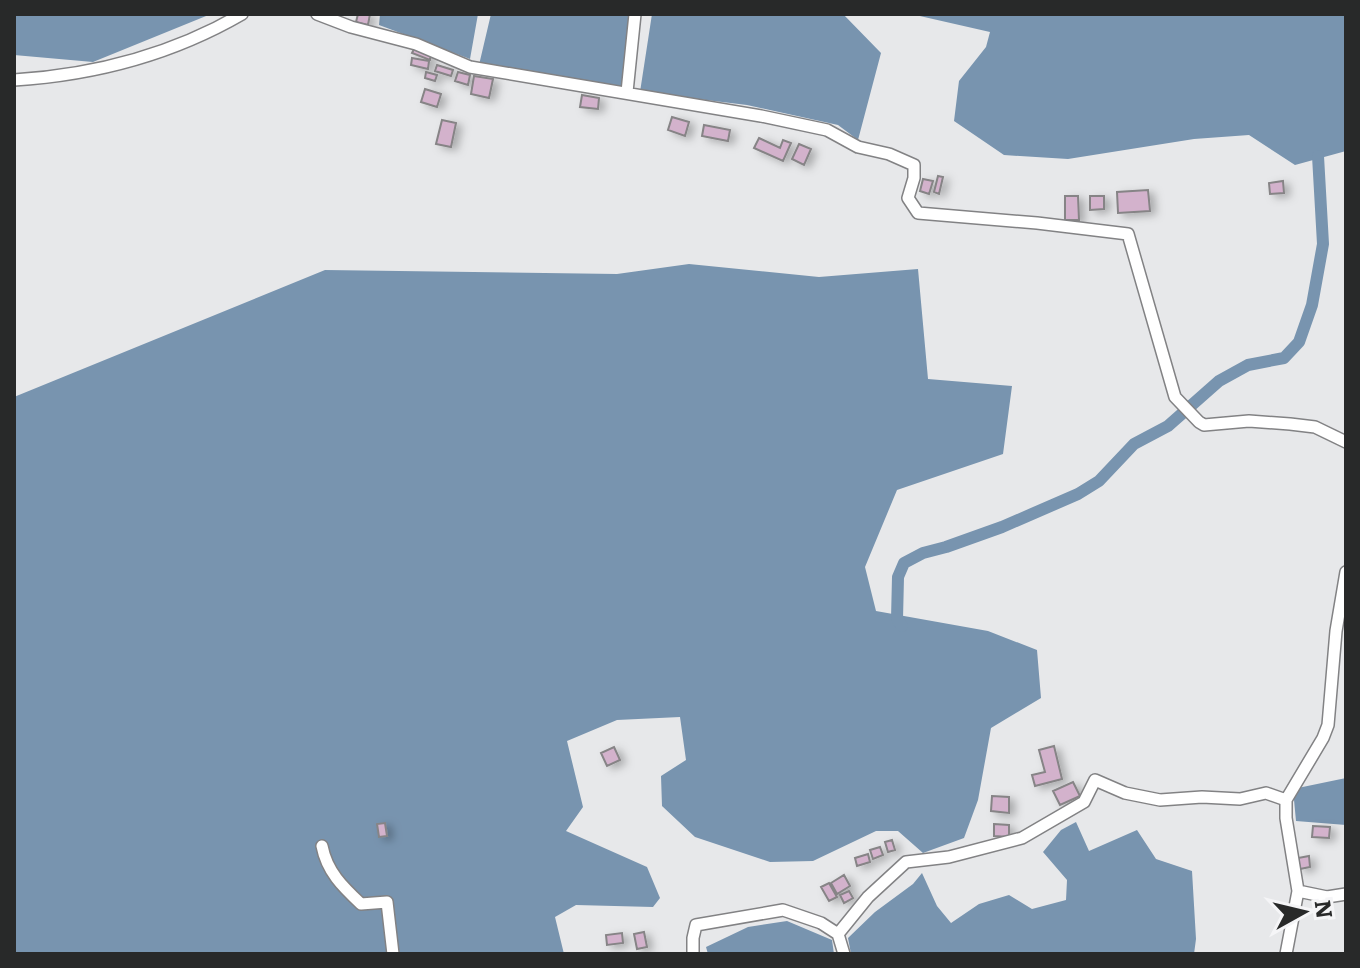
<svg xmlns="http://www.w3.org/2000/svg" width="1360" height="968" viewBox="0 0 1360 968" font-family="Literata,serif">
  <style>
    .water { fill: #7894af }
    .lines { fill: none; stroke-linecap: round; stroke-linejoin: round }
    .canal { stroke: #7894af; stroke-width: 12 }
    .building { fill: #d3b2cc; stroke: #868486; stroke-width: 2; filter: url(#shadow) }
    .minor-casing { stroke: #828284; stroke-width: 14 }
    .minor { stroke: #fff; stroke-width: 11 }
  </style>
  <defs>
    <filter id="shadow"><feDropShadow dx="5.5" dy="3" stdDeviation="4" flood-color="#0004"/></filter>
  </defs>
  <rect width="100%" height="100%" fill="#e7e8ea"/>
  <!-- water -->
  <path class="water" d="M14,14H211L93,62L14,55Z
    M380,14H478L470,59L379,25Z
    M491,14H632L624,88L479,65Z
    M652,14H843L881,53L858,140L838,125L747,105L640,92Z
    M911,14H1346V151L1295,165L1249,135L1194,139L1068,159L1004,155L954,121L959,81L986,47L990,32Z
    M689,264L819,277L918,269L928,379L1012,386L1003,454L897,490L865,567L876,611L988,631L1037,650L1041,698L991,728L978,800L964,838L923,853L898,831H876L813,861L770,862L695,837L662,806L661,776L686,760L680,717L617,720L567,741L583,807L566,831L647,867L660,898L653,907L576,905L555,917L564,954H14V397L325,270L617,274Z
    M1346,778V825L1296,821L1293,789Z
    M1076,822L1089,851L1137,830L1156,859L1192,871L1196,939L1194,954H851L848,938L875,912L913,884L922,873L937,906L951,923L979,904L1009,895L1032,909L1066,900L1067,880L1043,852L1061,830Z
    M787,921L832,940L834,954H708L706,947L748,927Z"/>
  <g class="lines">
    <!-- canal -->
    <path class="canal" d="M902,626L897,619L898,577L904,563L923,553L946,547L1002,527L1078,494L1099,481L1134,444L1168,426L1219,381L1248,365L1284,358L1299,342L1312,305L1323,244L1318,156"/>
  </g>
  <!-- building -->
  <path class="building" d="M358,14H370L368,25L356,22Z
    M414,49L431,55L430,60L412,53Z
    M412,58L429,61L428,69L411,65Z
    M437,65L453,70L451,76L435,71Z
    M426,72L437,75L435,81L425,78Z
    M458,72L470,75L468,85L455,81Z
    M474,76L493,79L489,98L471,94Z
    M425,89L441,94L437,107L421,102Z
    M582,95L599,98L598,109L580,107Z
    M672,117L689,122L685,136L668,130Z
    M442,120L456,123L451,147L436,144Z
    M704,125L730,130L728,141L702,136Z
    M759,138L780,148L783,140L791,143L783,161L754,148Z
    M799,144L811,149L804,165L792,159Z
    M938,176L943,177L939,194L934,192Z
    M923,179L933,181L929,194L920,191Z
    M1283,181L1284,193L1270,194L1269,183Z
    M1148,190L1150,211L1118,213L1117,192Z
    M1065,196H1078L1079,220H1065Z
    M1090,196H1104V209L1090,210Z
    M1054,746L1062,779L1035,786L1032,775L1045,772L1039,750Z
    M614,747L620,760L607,766L601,753Z
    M1073,782L1080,796L1060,805L1053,791Z
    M992,796L1009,797V813L991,811Z
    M385,823L387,836L379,837L377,824Z
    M994,824L1009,825V837L994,836Z
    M1313,826L1330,827L1329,838L1312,837Z
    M892,840L895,850L888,852L885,842Z
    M880,847L883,855L873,859L870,850Z
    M868,854L870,862L857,866L855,858Z
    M1309,856L1310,867L1300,869L1298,858Z
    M844,875L850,886L837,894L831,883Z
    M829,883L837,897L829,901L821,887Z
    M849,891L853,898L844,903L840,895Z
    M644,932L647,947L637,949L634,934Z
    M622,933L623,943L607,945L606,935Z"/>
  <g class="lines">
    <defs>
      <path id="minor" d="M317,14L351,27L416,44L470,67L761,116L827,130L858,147L889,154L914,165V178L908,198L918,213L1037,223L1128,234L1175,397L1199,422L1204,425L1249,421L1290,424L1315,427L1346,442
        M14,80C94,75 173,54 242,14
        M627,92L635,14
        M322,846C327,872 343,887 361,904L387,902L393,954
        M1298,891L1327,897L1346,894
        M838,934L868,897L906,862L949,857L1022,838L1084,802L1095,780L1125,793L1160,800L1202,797L1240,799L1266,793L1286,800
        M693,954V938L696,925L783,910L821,923L838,934L844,954
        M1286,954L1298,891L1286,818V800L1323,738L1328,725L1336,631L1346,572"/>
    </defs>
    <!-- minor casing -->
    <use href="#minor" class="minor-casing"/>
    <!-- minor -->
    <use href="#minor" class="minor"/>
  </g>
  <!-- border -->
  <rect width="1360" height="968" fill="none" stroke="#282929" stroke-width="32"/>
  <!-- north arrow -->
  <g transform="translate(1304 912) rotate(82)" stroke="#f5f5f7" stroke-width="6" paint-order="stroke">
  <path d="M0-6L14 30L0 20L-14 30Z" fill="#282929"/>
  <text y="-12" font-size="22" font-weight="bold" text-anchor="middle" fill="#282929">N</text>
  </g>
</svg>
